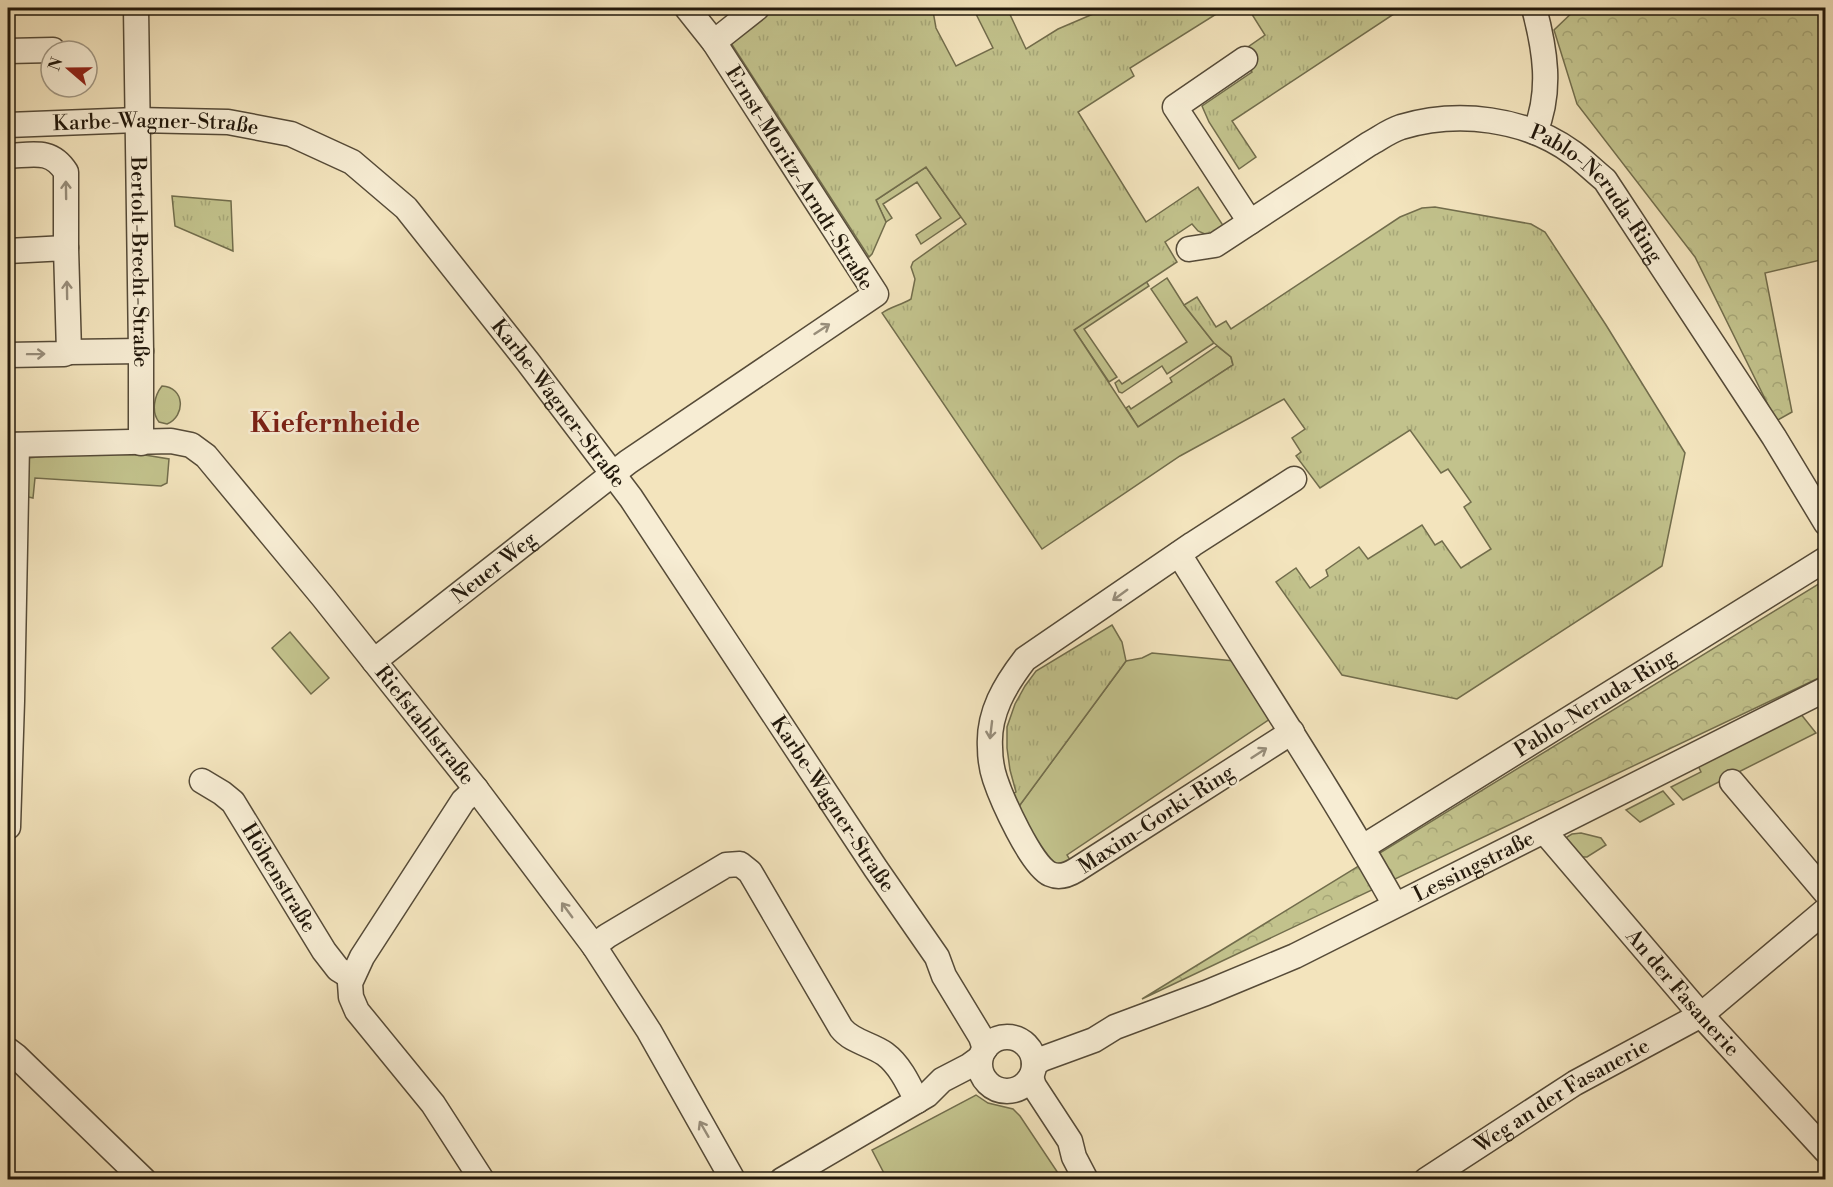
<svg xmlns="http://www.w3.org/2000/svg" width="1833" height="1187" viewBox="0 0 1833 1187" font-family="'Libre Bodoni',serif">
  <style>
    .grass { fill: #c2c28c; stroke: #726d4c; stroke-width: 1.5 }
    .forest { fill: url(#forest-crowns); stroke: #726d4c; stroke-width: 1.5 }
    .park { fill: url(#park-tufts); stroke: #726d4c; stroke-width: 1.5 }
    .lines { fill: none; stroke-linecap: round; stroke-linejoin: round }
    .minor-casing { stroke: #564b38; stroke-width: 27 }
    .minor { stroke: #f7edd4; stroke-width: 24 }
    .oneway { stroke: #978d7a }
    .labels { text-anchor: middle; stroke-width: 5; stroke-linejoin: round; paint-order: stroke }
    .street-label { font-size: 21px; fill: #22180b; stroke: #f7edd4 }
    .district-label { font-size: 27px; font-weight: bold; fill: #7a1f14; stroke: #f7edd4 }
  </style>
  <defs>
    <pattern id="forest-crowns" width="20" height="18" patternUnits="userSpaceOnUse" patternTransform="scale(1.5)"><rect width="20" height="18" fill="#c2c28c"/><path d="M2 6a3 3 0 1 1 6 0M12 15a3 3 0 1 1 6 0" fill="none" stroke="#a6a677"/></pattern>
    <pattern id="park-tufts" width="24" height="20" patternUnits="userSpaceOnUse" patternTransform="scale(1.5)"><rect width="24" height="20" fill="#c2c28c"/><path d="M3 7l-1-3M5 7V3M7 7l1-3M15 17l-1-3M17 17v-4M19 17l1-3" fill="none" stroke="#a6a677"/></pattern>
  </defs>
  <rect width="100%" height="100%" fill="#f3e4bd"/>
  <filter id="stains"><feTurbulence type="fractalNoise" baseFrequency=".00333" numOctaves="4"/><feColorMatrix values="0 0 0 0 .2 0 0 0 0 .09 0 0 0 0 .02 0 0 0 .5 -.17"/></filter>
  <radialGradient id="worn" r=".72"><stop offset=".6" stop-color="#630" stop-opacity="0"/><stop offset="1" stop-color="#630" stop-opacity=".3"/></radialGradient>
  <!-- grass -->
  <path class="grass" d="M926,167L961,217L921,244L916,235L941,218L917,182L883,204L892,218L886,222L876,200Z
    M1167,278L1184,305L1214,343L1167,374L1162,366L1122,393L1119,392L1115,383L1119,380L1122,384L1187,342L1151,289Z
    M1146,281L1149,286L1084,329L1117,377L1109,382L1074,330Z
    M1217,346L1231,357L1233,365L1138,427L1126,408L1129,406L1131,409L1172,382L1170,378Z
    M162,386C185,387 186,416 167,424L159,422C151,412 154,396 162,386Z
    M102,454L145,455L169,459L167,483L161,486L35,478L33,498L24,496L28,458L58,455Z
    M290,632L329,678L311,694L272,648Z
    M1152,653L1245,662L1279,713L1067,855L1073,865L1060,866L1044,855L1017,809L1126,661L1142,658Z
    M1796,708L1816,733L1683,800L1671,787L1701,772L1695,759Z
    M1663,791L1674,804L1640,822L1626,810Z
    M1581,833L1601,838L1606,845L1587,857H1580L1567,841V837L1572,834Z
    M976,1095L988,1103L1013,1109L1020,1116L1062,1179H887L872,1150Z"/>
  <!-- forest -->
  <path class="forest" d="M1577,8H1825V259L1765,273L1792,412L1776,421L1695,257L1577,104L1554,30Z
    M1825,580V675L1142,999Z"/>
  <!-- park -->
  <path class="park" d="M766,8H890L891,13L933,11L936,28L956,66L993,48L973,8H1007L1026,49L1058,29L1107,8H1226L1130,68L1134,76L1078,112L1146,222L1198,187L1226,230L1207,235L1198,231L1192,224L1165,242L1177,262L1074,330L1138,427L1233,365L1231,357L1214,343L1184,305L1197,297L1216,327L1226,321L1231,329L1400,217L1422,208L1435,207L1531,224L1545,232L1606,325L1685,453L1662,566L1457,699L1342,675L1276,582L1296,568L1310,588L1328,576L1326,570L1359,547L1368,559L1422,525L1435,545L1442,541L1461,568L1491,549L1464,507L1471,502L1448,469L1441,473L1410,430L1320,488L1296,456L1301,452L1292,438L1305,429L1284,399L1180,456L1042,549L882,313C890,307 901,305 911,299L915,279L911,267L913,262L966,224L926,167L876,200L886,222L872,254L869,257L729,40Z
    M1248,8H1403L1232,121L1256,157L1239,169L1209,122L1202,106L1252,72L1247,64L1248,47L1265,35Z
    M172,196L231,201L233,251L175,226Z
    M1112,625L1122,642L1126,661L1017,809L1009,796L1016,792L1010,770L1007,748V727L1015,704L1025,686L1036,671Z"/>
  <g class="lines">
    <defs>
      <g id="minor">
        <path id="s1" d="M136,8L141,351V443"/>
        <path d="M1534,8C1545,49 1552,91 1535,132"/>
        <path d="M714,42L757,8"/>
        <path d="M8,51L53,50"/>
        <path d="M1245,59L1175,107L1250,222"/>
        <path id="s2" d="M8,125L137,120L228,122L291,134L352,162L406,208L528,362L631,498L876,869L937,957L944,976L981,1037L985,1049"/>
        <path d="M8,156C32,155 51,148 66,172V248"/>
        <path id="s3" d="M1189,249L1215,245L1369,144C1380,138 1389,131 1401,127C1458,110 1525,118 1573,153C1584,161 1594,171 1605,180L1774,437L1826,523"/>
        <path d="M8,251L66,248L69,352L64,354L8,355"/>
        <path d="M69,352L141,351"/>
        <path id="s4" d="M8,445L171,441L191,445L206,456L323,597L476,789L594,946L649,1031L733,1180"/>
        <path d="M1179,554C1251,671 1328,785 1395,905"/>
        <path id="s5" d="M374,661L628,462L876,294L714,42L687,8"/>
        <path d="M1292,732L1076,870C1068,875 1059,878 1050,874C1031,865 1002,800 995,779C992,770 990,757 990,747C988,713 1005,685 1025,659L1193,544L1294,479"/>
        <path id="s6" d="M202,781L222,793L233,802L324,951L338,969L351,977"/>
        <path d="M1732,782L1826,893"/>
        <path d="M476,789L463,801L362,957L350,983L351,997L357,1011L433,1104L482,1180"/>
        <path d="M8,827L12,701L17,445"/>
        <path id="s7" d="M1544,831L1701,1015L1826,1151"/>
        <path id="s8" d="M1363,847L1826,559"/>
        <path d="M594,946L607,936L726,865L740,864L750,872L841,1028C852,1042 871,1044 885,1054C900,1065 909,1085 917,1101"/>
        <circle cx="1007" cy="1064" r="27"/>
        <path d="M8,1050L16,1056L144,1180"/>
        <path id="s9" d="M1034,1064L1042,1059L1094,1040L1115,1027L1206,993L1295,956L1826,689"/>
        <path d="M1031,1077L1034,1086L1070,1141L1074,1157L1086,1180"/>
        <path d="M782,1180L927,1095L942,1080L969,1066L980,1058"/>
        <path id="s10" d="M1426,1180L1575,1083L1701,1015L1826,910"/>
      </g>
    </defs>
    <!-- minor casing -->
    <use href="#minor" class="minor-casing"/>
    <!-- minor -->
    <use href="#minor" class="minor"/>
  </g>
  <!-- one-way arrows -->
  <defs><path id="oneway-shaft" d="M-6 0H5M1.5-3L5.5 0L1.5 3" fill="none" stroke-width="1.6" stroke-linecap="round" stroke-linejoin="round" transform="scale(1.5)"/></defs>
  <g class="oneway">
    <use href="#oneway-shaft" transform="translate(66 190) rotate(-91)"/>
    <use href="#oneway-shaft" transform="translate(67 290) rotate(-91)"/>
    <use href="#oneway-shaft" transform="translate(822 329) rotate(-33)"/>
    <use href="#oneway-shaft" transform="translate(36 354) rotate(-1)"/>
    <use href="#oneway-shaft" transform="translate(1120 595) rotate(144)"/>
    <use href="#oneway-shaft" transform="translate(991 730) rotate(97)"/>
    <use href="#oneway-shaft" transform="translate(1259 753) rotate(-33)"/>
    <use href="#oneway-shaft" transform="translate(567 910) rotate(-126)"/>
    <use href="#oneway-shaft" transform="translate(704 1129) rotate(-120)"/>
  </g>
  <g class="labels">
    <!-- street labels -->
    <g class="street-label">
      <text dy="7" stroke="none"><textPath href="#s2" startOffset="148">Karbe-Wagner-Straße</textPath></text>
      <text transform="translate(800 178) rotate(58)" y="7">Ernst-Moritz-Arndt-Straße</text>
      <text dy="7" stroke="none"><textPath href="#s3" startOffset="472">Pablo-Neruda-Ring</textPath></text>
      <text dy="7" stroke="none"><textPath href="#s1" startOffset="254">Bertolt-Brecht-Straße</textPath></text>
      <text dy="7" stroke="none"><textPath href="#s2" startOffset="670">Karbe-Wagner-Straße</textPath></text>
      <text dy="7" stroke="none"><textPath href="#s5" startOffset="152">Neuer Weg</textPath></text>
      <text dy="7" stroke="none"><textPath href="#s8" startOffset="273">Pablo-Neruda-Ring</textPath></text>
      <text dy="7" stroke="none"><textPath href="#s4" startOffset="549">Riefstahlstraße</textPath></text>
      <text dy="7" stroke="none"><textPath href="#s2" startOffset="1156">Karbe-Wagner-Straße</textPath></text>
      <text transform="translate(1156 819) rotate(-33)" y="7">Maxim-Gorki-Ring</text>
      <text dy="7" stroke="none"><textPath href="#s9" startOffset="483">Lessingstraße</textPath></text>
      <text dy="7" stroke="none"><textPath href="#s6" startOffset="126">Höhenstraße</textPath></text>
      <text dy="7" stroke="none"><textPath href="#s7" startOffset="213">An der Fasanerie</textPath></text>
      <text dy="7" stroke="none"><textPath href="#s10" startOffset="160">Weg an der Fasanerie</textPath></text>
    </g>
    <!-- district labels -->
    <g class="district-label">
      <text x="335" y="432">Kiefernheide</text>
    </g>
  </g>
  <!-- margin -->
  <rect width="1833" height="1187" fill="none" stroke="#f3e4bd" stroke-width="30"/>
  <rect x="9" y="9" width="1815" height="1169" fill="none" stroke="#22180b" stroke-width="3"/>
  <rect x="15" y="15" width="1803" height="1157" fill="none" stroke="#22180b" stroke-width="1.5"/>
  <!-- north arrow -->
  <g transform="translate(69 69) rotate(290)"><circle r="28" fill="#f7edd4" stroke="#a29884" stroke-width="1.5"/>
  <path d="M0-4.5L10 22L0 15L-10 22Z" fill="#8f2418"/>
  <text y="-9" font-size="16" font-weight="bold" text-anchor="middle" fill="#22180b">N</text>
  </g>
  <rect width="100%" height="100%" filter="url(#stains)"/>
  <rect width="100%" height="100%" fill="url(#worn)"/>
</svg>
